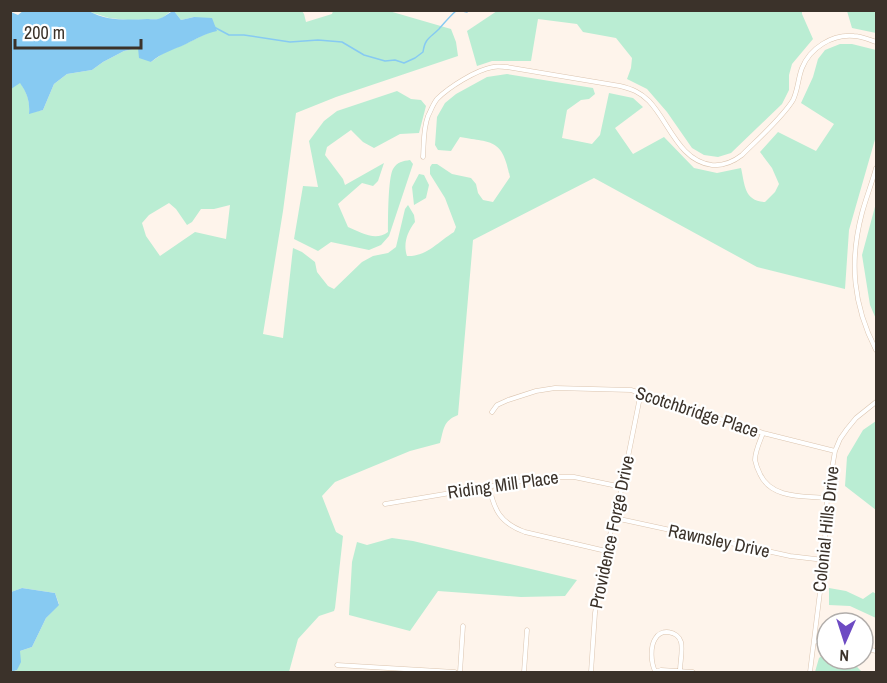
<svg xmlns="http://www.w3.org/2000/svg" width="887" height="683" viewBox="0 0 887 683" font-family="'Archivo Narrow',sans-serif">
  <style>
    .green { fill: #baedd3; fill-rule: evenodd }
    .water { fill: #87caf2 }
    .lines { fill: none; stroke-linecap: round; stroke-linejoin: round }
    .stream { stroke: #87caf2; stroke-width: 1.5 }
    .minor-casing { stroke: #dbc4af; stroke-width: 5 }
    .minor { stroke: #fff; stroke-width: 4 }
    .labels { text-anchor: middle; stroke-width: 4.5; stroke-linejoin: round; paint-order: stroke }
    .street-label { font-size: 18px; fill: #3b322a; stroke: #fff }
  </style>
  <rect width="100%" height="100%" fill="#fef4eb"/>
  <!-- green -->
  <path class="green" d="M89,11H171L161,19L128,20L109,18L93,13Z
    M174,11H302L304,14L306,22L332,14L333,11H389L451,29L456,42L458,56L336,97L296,113L283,211L263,334L283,338L293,248L302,252L315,262L317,272L328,286L334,289L362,262L373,256L388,253L396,247L405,209L408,205L414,215L415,222C407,232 403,244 407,256C426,257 438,242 454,232L456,227L445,198L430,174V167L432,164H437L452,174L471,178L476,184L478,193L483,200L493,202L510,177C502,139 494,143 460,137L451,151L438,150L435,145L437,117L445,103L456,94L487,77L507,74L593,88L595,94L589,99L581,100L567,110L562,138L592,144L600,135L609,93L633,98L643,107L615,128L633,154L664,137L694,168L717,173L741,168C745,185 744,201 765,202L775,192L779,184L772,168L760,152L778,132L816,151L834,124L801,103L813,77L818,59L825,50L840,44H852L876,50V136L849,230L845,289L757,267L594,178L473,240L458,415C443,421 444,429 440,443L410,451L335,482L322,496L336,532L343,536L335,608L334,611L319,616L298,639L289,672H11L17,670L20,651L32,647L46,618L59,604L55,593L22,588L11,592L10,89L20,82C27,93 30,100 29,113L43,110L54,84L67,74L92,70L103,62L124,51L138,48L151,62L165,52L183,45L210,32L194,17L181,20ZM169,203L176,209L187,225L192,222L201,209H214L230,205L226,239L195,232L160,256L146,236L142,223L149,215Z
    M802,11V14L813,39L792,64L789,75V90L782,104L731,153L718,157L704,155L692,148L667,112L647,89L627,79L631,68L632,58L616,38L583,32L577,24L538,19L531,61H492L477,66L467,31L497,11Z
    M847,11H876V33L852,28Z
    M397,91L411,99L421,100L426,106L419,133L400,134L374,148L363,142L351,130L327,147L325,155L343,179L345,185L384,163L378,181L373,186L362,183L338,204L348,227C361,232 375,242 388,232C388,219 388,178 393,169C397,162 403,161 410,160L413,164L389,236L381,245L369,250L331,242L318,251L294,239L303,186L318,187L309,141L324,121L337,111Z
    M419,174L424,175L429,185L426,198L414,205L412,187Z
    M876,203V319L870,305L862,255Z
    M876,421V510L845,486L847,457L863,430Z
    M392,538L413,541L577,580L565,596L521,597L438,591L410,631L349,615L352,562L357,542L367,545Z
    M829,588L846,591L863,599L873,592L876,594V618L850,606L829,605Z
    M827,652V659C847,659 849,657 862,672H815L819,658Z"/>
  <!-- water -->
  <path class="water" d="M24,10L89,11C105,21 128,20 147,19C151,19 158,20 161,18C166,16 169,12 174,11L181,20L194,17L212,18L217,31C206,33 196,39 186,44C173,50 161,53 151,62L139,58L138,48L124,51L103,62L92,70L67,74L54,84L43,110L29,114C30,101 27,93 20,83L11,89V12L18,15Z
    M22,588L55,593L59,605L46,618L32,647L20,651L21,662L17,670L11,672V592Z"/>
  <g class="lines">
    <!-- stream -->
    <path class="stream" d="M458,10L467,12L470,10
      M214,27L229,35H244L290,42L318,40L342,42L364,55L385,61L395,60L404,63L415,58L423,52C425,38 430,38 439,29C445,22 450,16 457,10"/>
    <defs>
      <path id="minor" d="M423,157C424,143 423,129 428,116C431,110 433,104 437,99C449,87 476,70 493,67C498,66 502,67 507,67L620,86C632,89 640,92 649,101C669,122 679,161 712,165C724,166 733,162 742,155C757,140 783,117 793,100C798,90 798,78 802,68C810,48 832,34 854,36C862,36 869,40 876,42
        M876,168C872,183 866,198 862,213C849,262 853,305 876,350
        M492,412L497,405L508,400L536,391L555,388L631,390L763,433L835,451
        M763,433C760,441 755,451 755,460C756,465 758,470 760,474C771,499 804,496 827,498
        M489,486C494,510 500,523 525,532L606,551
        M385,504L546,477H574L622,487
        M615,518L790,556L824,560
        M814,641L827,643
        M863,648L876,651
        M337,665L455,672
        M655,671C651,663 650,647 655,639C661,628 678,631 681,642C683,651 680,662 680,671
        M460,672L463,626
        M524,672L527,630
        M591,672L595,613L598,595L606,551L622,487L641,392
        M655,672L661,670L693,672
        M810,672L824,560L827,498L835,451L840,439L847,429L856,418L876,402"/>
    </defs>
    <!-- minor casing -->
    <use href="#minor" class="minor-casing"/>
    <!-- minor -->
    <use href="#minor" class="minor"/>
  </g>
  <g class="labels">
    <!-- street labels -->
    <g class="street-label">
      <text transform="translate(697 412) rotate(18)" y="6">Scotchbridge Place</text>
      <text transform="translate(503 485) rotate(-8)" y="6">Riding Mill Place</text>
      <text transform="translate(826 529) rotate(-84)" y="6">Colonial Hills Drive</text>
      <text transform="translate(612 532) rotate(-78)" y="6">Providence Forge Drive</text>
      <text transform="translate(719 541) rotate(12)" y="6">Rawnsley Drive</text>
    </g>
  </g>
  <!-- border -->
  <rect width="887" height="683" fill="none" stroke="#3b322a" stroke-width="24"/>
  <!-- north arrow -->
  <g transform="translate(845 641) rotate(183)"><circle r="28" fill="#ffffff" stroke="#b1adaa" stroke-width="1.5"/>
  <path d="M0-4.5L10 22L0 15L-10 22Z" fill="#6d4bc3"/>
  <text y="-9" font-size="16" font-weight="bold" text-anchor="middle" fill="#3b322a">N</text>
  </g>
  <!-- scale -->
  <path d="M15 39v9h126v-9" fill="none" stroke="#3b322a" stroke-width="3"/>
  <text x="24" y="39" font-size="18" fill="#3b322a" stroke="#ffffff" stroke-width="4.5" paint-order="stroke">200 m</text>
</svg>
